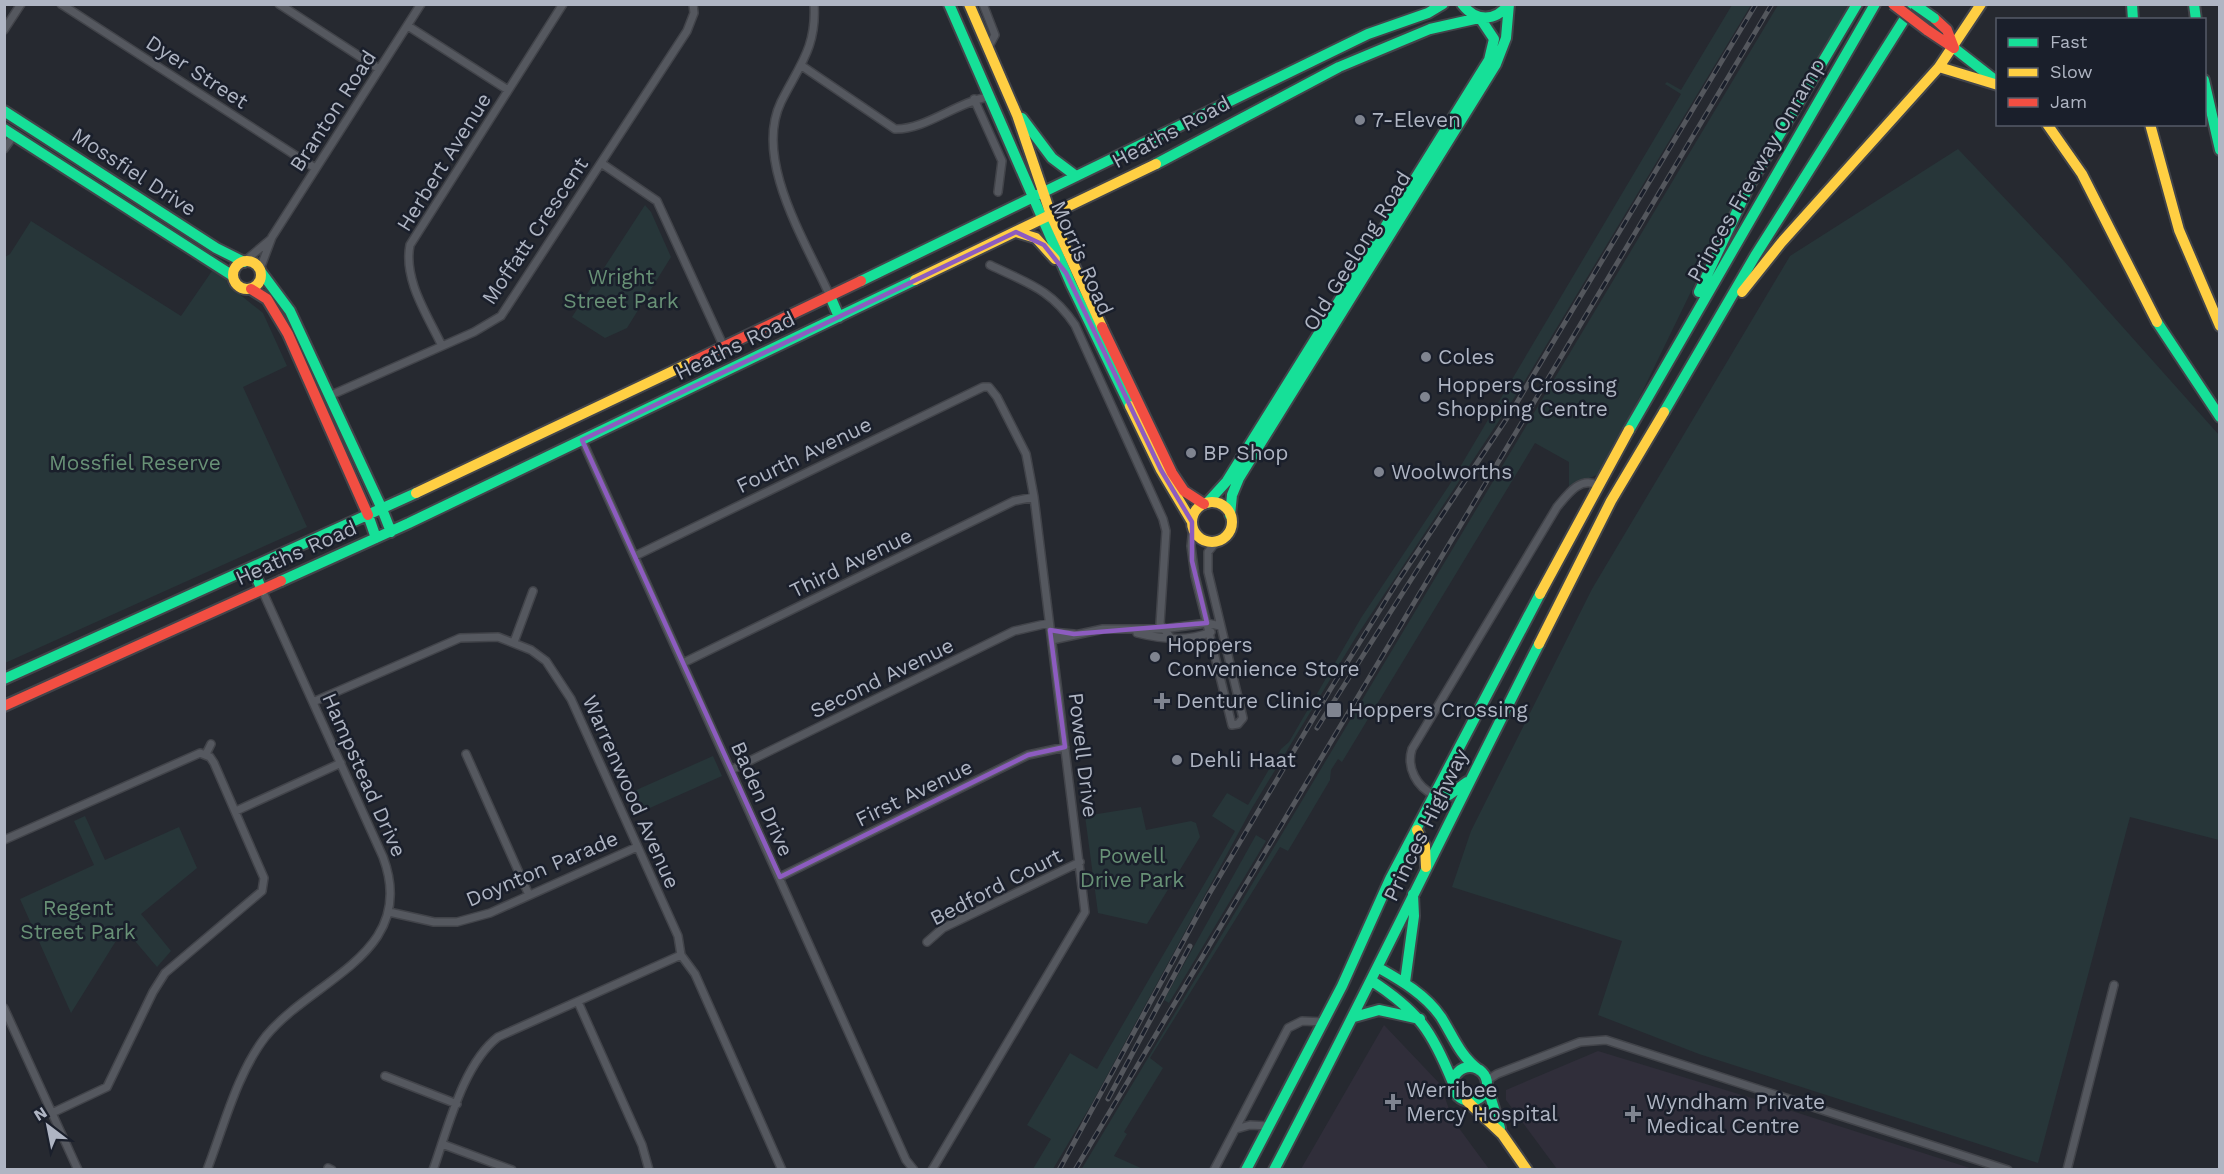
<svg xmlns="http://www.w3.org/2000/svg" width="2224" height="1174" viewBox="0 0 2224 1174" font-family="'Work Sans',sans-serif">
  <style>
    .medical { fill: #302e3a }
    .green { fill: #273639 }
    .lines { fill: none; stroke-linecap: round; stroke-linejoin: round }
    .street-casing { stroke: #42444a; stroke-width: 10 }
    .fast-casing { stroke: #42444a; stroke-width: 14 }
    .slow-casing { stroke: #42444a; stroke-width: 14 }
    .jam-casing { stroke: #42444a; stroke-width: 14 }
    .street { stroke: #55585f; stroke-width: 7 }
    .fast { stroke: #16e098; stroke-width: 10 }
    .slow { stroke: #ffcf43; stroke-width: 10 }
    .jam { stroke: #f24e42; stroke-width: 10 }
    .rail-casing { stroke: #54575d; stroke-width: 5 }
    .rail { stroke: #1a1f2b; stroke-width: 3; stroke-dasharray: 9; stroke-linecap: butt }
    .fast-bridge-casing { stroke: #43464d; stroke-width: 14; stroke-linecap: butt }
    .jam-bridge-casing { stroke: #43464d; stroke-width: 14; stroke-linecap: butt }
    .fast-bridge { stroke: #16e098; stroke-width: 10 }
    .jam-bridge { stroke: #f24e42; stroke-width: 10 }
    .marked { fill: none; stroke: #8d5cc0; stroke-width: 4.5; stroke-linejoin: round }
    .poi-dot { fill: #7f8490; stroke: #1a1f2b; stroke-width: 2 }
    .labels { text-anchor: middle; stroke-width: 5; stroke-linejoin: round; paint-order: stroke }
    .street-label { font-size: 21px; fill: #afb5c3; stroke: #1a1f2b }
    .poi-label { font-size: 21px; fill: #afb5c3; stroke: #1a1f2b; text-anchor: start }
    .park-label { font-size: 21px; fill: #689176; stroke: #1a1f2b }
  </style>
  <rect width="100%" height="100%" fill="#262930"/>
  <!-- medical -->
  <path class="medical" d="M1384,1025L1440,1084L1453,1120L1489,1169H1301Z
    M1598,1051L1755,1099L1973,1169H1557L1506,1100V1090Z"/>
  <!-- green -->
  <path class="green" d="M1732,5H1751L1520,389L1356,637L1252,808L1091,1105L1053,1169H1033L1051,1139L1027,1125L1070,1053L1097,1069L1235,831L1212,816L1227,793L1248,805L1281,749L1289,742L1361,618L1450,484L1681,94L1665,84L1667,82L1681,90Z
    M1778,5H1849L1754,170L1705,263L1626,425L1599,474L1569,487V462L1535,443L1342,762L1338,759L1331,770L1330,780L1288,851L1280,847L1150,1058L1163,1068L1124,1132L1127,1134L1114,1156L1143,1169L1081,1170Z
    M1958,149L2063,260L2219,435V840L2130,817L2038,1163L1699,1054L1598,1015L1622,941L1452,887L1471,831L1592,589L1790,256Z
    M645,205L651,212L671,257L627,328L605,338L572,317Z
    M31,221L181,316L212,271L224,274L228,285L263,313L287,366L243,387L307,527L5,663V257L10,254Z
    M713,756L722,776L634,815L625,795Z
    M1141,807L1146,830L1191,821L1196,823L1200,837L1147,924L1098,913L1085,816Z
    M85,816L105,860L179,827L197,868L141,914L171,951L157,967L124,928L71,1013L20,899L94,865L74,821Z
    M1256,835L1266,841L1169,1003L1164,1000Z"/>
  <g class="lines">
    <defs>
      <path id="street" d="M61,4L315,168
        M279,4L379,69
        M814,4C817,47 799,66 781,102C753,160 806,242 830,296
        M983,4L995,35L988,48
        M408,26L508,90
        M4,30L21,4
        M802,66L895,129C925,130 957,102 988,97
        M974,99L1002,161L998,192
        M4,149L14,135
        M601,163L657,201L724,347
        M245,261L271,239
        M990,265C1027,283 1051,289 1075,325L1163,519L1166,531L1160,624L1171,638
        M260,269L272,237L421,4
        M442,346C428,316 403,280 410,245L563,4
        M329,396L474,332L501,316L687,31L694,13L693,4
        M582,440L906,1160L914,1170
        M1193,527L1191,546L1195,576L1232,725L1238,724L1243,718L1208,572V552L1216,542
        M635,556L983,387H989L997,397L1026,454L1034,497L1085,912L932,1170
        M1051,632L1074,634
        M1137,633C1161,639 1188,642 1211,632
        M1052,640L1103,629H1163L1207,623L1220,626
        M514,642L533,591
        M683,663L1014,501L1034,497
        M313,702L460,638L498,637L531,650L546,661L571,699L678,936L681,955L695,974L782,1170
        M206,754L211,744
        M466,754L529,895
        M731,770L1014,631L1049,623
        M1434,795C1417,787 1406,768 1412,749L1557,507C1567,495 1580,476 1597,485
        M236,811L341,763
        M4,840L200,753L210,757L214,763L264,878L262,891L165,973L153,992L107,1087L52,1113
        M780,877L1028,755L1065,747
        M389,912L434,922H457L490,913L637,847
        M927,942L943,928L1080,862
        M578,1002L642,1145L649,1170
        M4,1008L78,1170
        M385,1076L457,1104
        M1486,1081L1497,1074L1580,1042L1606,1040L2008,1170
        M1236,1129L1250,1125L1269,1126
        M442,1144L512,1170
        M328,1168L332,1170
        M207,1170C224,1126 237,1073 266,1036C314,978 419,953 383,857L262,590
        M433,1170C448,1128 463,1064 498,1037L681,955
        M1214,1170L1288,1028L1302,1021L1324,1022
        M2067,1170L2114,985"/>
      <path id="fast" d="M949,4L1071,284L1130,406
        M1462,4C1476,22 1495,22 1509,4
        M2132,4L2133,20
        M2194,4L2196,20
        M1954,48L1995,80
        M2204,80L2220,150
        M4,111L216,248L244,262
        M1022,118L1052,158L1076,176
        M4,129L233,276
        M1156,164L1339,67L1430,29L1479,18
        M261,272L290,311L382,509
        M861,281L1368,34L1428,13L1443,4
        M1699,292L1749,186L1857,4
        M830,296L839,317
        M2157,322L2220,417
        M1664,412L1755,256L1914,4
        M1629,430L1875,4
        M1207,503L1227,481L1489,60L1494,39L1480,18
        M382,509L391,532
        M368,515L376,538
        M1230,515L1232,495L1239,478L1496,64L1506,38L1509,4
        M252,567L262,590
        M281,581L409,523L915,280
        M4,679L416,493
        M1434,795H1449L1467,782
        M1379,968C1402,981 1426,995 1441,1017C1453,1036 1460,1056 1479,1070
        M1372,981C1419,1012 1432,1031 1453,1083
        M1405,982L1414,916L1413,894
        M1354,1017L1379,1010L1420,1019
        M1453 1084a17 17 0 1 1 34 0a17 17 0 1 1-34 0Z
        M1487,1086L1500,1128
        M1246,1170L1342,986L1390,879L1540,594
        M1274,1170C1365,996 1450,819 1539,644"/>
      <path id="slow" d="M969,4L1017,115L1051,215L1102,327
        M1939,67L1998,85
        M2047,124L2082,174L2157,322
        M2150,124L2179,230L2220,326
        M1016,232L1036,238L1055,259
        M233 275a14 14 0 1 1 28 0a14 14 0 1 1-28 0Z
        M915,280L1156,164
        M1742,292L1781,243L1939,67L1981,4
        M1130,406L1161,470L1192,522
        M416,493L694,361
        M1192 522a20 20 0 1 1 40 0a20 20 0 1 1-40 0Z
        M1540,594L1629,430
        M1539,644L1611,501L1664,412
        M1417,830L1425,846L1426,867
        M1467,1101L1502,1134L1527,1170"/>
      <path id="jam" d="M1934,18L1947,30L1954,48
        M1927,30L1954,48
        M251,289L267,299L288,334L368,515
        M1102,327L1172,473L1184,491L1204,504
        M694,361L861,281
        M4,706L281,581"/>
    </defs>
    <!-- street casing -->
    <use href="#street" class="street-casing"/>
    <!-- fast casing -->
    <use href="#fast" class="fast-casing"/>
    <!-- slow casing -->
    <use href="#slow" class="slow-casing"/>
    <!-- jam casing -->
    <use href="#jam" class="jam-casing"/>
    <!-- street -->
    <use href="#street" class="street"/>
    <!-- fast -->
    <use href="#fast" class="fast"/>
    <!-- slow -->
    <use href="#slow" class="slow"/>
    <!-- jam -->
    <use href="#jam" class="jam"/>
    <defs>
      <path id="rail" d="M1317,728L1428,553
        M1108,1099L1190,946
        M1059,1170L1208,896L1330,690L1396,584L1513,409L1756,4
        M1075,1170L1772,4"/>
    </defs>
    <!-- rail casing -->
    <use href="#rail" class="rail-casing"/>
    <!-- rail -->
    <use href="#rail" class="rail"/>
    <defs>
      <path id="fast-bridge" d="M1914,4L1934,18"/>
      <path id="jam-bridge" d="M1893,4L1927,30"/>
    </defs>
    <!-- fast-bridge casing -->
    <use href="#fast-bridge" class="fast-bridge-casing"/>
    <!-- jam-bridge casing -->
    <use href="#jam-bridge" class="jam-bridge-casing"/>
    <!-- fast-bridge -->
    <use href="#fast-bridge" class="fast-bridge"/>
    <!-- jam-bridge -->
    <use href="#jam-bridge" class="jam-bridge"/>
  </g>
  <!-- marked area -->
  <path class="marked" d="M1016,232L1044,245L1066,273L1161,470L1192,522V561L1207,623L1074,634L1050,630L1065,747L1028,755L780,877L582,440Z"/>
  <!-- markers -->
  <g class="poi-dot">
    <circle cx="1360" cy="120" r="6"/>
    <circle cx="1426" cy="357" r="6"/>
    <circle cx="1425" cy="397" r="6"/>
    <circle cx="1191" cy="453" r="6"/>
    <circle cx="1379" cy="472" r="6"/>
    <circle cx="1155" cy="657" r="6"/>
    <path d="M1159 692h6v6h6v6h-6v6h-6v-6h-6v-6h6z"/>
    <rect x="1326" y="702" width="16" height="16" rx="3"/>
    <circle cx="1177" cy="760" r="6"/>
    <path d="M1390 1093h6v6h6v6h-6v6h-6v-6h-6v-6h6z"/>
    <path d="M1630 1105h6v6h6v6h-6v6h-6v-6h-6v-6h6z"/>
  </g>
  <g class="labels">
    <!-- street labels -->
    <g class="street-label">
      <text transform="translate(197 72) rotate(33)" y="7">Dyer Street</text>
      <text transform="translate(333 111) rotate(-57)" y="7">Branton Road</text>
      <text transform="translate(1171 132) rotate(-28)" y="7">Heaths Road</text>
      <text transform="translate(444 162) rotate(-58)" y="7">Herbert Avenue</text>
      <text transform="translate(1756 170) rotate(-60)" y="7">Princes Freeway Onramp</text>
      <text transform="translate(134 172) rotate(33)" y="7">Mossfiel Drive</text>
      <text transform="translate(535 231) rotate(-56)" y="7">Moffatt Crescent</text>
      <text transform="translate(1357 251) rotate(-58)" y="7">Old Geelong Road</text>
      <text transform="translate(1082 258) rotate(66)" y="7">Morris Road</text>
      <text transform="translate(735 346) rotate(-26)" y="7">Heaths Road</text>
      <text transform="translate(804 455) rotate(-26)" y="7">Fourth Avenue</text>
      <text transform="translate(296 553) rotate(-24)" y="7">Heaths Road</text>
      <text transform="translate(851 563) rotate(-26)" y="7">Third Avenue</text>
      <text transform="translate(882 678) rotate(-26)" y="7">Second Avenue</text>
      <text transform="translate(1083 755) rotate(83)" y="7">Powell Drive</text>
      <text transform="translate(364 775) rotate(66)" y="7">Hampstead Drive</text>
      <text transform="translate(631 792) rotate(66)" y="7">Warrenwood Avenue</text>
      <text transform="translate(914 793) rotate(-26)" y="7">First Avenue</text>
      <text transform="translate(762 799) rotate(66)" y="7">Baden Drive</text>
      <text transform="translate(1426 825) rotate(-64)" y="7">Princes Highway</text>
      <text transform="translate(542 869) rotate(-23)" y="7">Doynton Parade</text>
      <text transform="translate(996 887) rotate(-27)" y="7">Bedford Court</text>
    </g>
    <!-- poi labels -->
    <g class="poi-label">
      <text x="1372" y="127">7-Eleven</text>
      <text x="1438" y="364">Coles</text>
      <text x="1437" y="392">Hoppers Crossing<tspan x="1437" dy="24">Shopping Centre</tspan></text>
      <text x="1203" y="460">BP Shop</text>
      <text x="1391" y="479">Woolworths</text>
      <text x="1167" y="652">Hoppers<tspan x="1167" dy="24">Convenience Store</tspan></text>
      <text x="1176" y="708">Denture Clinic</text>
      <text x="1348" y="717">Hoppers Crossing</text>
      <text x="1189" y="767">Dehli Haat</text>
      <text x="1406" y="1097">Werribee<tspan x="1406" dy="24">Mercy Hospital</tspan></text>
      <text x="1646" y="1109">Wyndham Private<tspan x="1646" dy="24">Medical Centre</tspan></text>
    </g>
    <!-- park labels -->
    <g class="park-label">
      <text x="621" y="284">Wright<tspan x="621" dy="24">Street Park</tspan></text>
      <text x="135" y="470">Mossfiel Reserve</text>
      <text x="1132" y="863">Powell<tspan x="1132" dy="24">Drive Park</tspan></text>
      <text x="78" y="915">Regent<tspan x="78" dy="24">Street Park</tspan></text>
    </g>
  </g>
  <!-- border -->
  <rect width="2224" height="1174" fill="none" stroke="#afb5c3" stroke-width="12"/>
  <!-- legend -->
  <rect x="1996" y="18" width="210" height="108" fill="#1a1f2b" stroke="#565b68" stroke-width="1.5"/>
  <rect x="2008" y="38" width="30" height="9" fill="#16e098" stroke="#565b68" stroke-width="1.5"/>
  <text x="2050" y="48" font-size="18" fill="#afb5c3">Fast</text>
  <rect x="2008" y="68" width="30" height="9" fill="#ffcf43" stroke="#565b68" stroke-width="1.5"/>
  <text x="2050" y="78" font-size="18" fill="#afb5c3">Slow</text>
  <rect x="2008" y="98" width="30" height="9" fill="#f24e42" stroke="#565b68" stroke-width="1.5"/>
  <text x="2050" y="108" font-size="18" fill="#afb5c3">Jam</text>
  <!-- north arrow -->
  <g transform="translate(48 1126) rotate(328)" stroke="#1a1f2b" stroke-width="4.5" paint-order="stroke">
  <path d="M0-4.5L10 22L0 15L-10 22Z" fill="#afb5c3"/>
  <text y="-9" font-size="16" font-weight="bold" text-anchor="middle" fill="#afb5c3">N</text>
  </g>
</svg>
